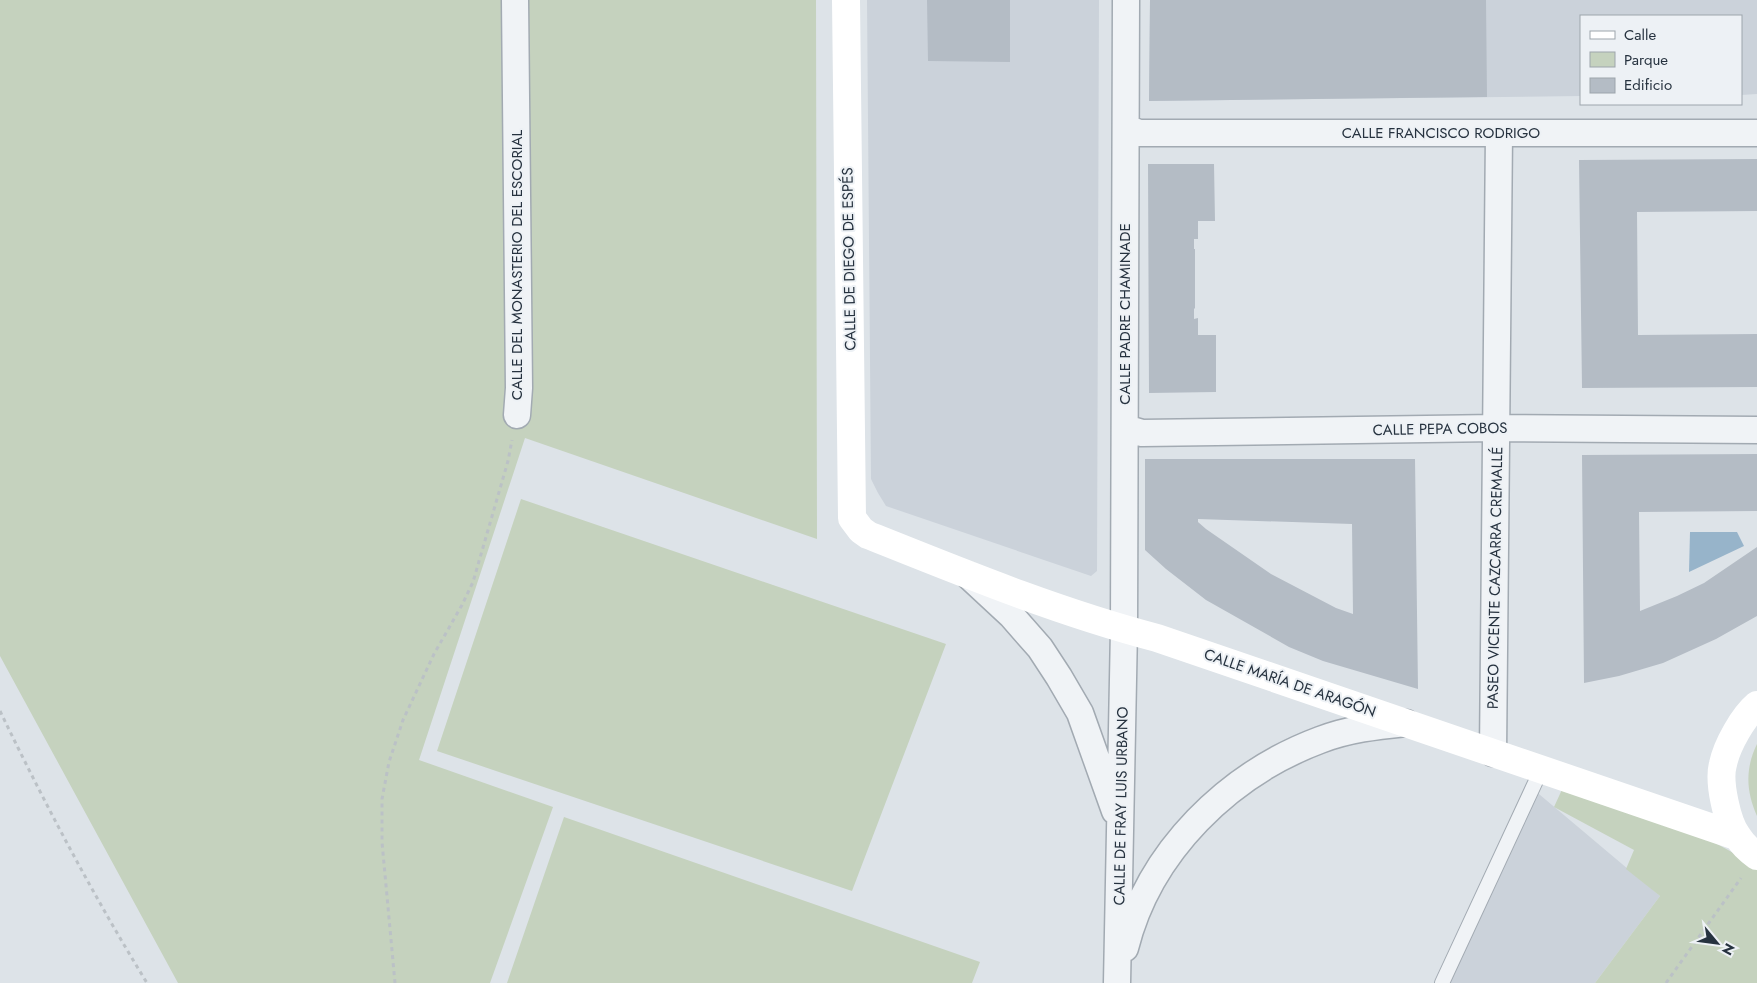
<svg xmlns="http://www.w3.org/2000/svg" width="1757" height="983" viewBox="0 0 1757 983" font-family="Jost,sans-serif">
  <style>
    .built { fill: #cbd2da }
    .green { fill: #c5d2be }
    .water { fill: #97b4ca }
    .building { fill: #b4bcc5; fill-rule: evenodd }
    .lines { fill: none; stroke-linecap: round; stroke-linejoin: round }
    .lane-casing { stroke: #a2aab2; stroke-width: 16 }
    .street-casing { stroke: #a2aab2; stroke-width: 29 }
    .path { stroke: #bbc1c6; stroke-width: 3; stroke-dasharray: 4 4; stroke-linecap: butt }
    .lane { stroke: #f0f3f6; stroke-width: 14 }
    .street { stroke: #f0f3f6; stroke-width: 26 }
    .secondary { stroke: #fff; stroke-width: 28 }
    .labels { text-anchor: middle; stroke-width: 4; stroke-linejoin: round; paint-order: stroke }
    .street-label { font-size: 15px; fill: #26323f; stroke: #edf1f5 }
  </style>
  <rect width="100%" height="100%" fill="#dde3e8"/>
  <!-- built -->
  <path class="built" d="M867,0H1099L1097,571L1091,576L886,506L878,493L871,479Z
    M1150,0H1757V94L1741,95V16H1581V96L1149,101Z
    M1533,789L1660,896L1595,983H1442Z"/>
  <!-- green -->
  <path class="green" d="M0,0H816L817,539L525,438L419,760L553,807L490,983H178L0,656Z
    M521,499L946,644L852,891L437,751Z
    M1757,744V816C1746,791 1745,769 1757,744Z
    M1565,783L1690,829L1757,866V983H1595L1660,896L1626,869L1634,850L1554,807Z
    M564,817L980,962L972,983H507Z"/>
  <!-- water -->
  <path class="water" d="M1690,532H1737L1744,546L1689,572Z"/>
  <!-- building -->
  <path class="building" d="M927,0H1010V62L928,61Z
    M1150,0H1486L1487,97L1149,101Z
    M1757,159V211L1637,212L1638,335L1757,334V387L1582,388L1579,160Z
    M1148,164H1214L1215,221H1198V239H1194V249H1195V308L1194,309V319L1198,318V335H1216V392L1149,393Z
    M1757,454V511L1639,512L1640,611L1677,596L1704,583L1757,547V616L1716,639L1663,663L1619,676L1584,683L1582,455Z
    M1145,459H1415L1418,689L1323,661L1289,647L1206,600L1166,569L1145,550ZM1198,519L1352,524L1353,614L1336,608L1271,574L1206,529L1198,522Z"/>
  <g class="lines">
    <defs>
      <path id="lane" d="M1442,983L1541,770"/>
      <path id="street" d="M515,0L519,388L517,415
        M1126,128L1139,133H1757
        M1125,428L1142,433L1496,428L1757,430
        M969,576L1011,615L1040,648L1059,677L1080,713L1115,811
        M1493,753L1499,133
        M1125,948C1149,851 1229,774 1320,740C1348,729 1377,726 1406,723
        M1117,983L1124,629L1126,0"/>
    </defs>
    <!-- lane casing -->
    <use href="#lane" class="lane-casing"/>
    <!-- street casing -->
    <use href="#street" class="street-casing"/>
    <!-- path -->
    <path class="path" d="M0,711C45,804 93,895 147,983
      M395,983L382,842V799L389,762L403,720L434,654L462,605L473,582L508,461L512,440
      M1666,983L1741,878"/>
    <!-- lane -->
    <use href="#lane" class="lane"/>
    <!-- street -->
    <use href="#street" class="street"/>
    <!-- secondary -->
    <path class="secondary" d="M846,0L852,518L861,530L868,535C963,573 1058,612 1157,638L1736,836
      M1757,705C1743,717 1727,745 1723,764C1718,781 1727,823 1738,837C1743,845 1750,851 1757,856"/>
  </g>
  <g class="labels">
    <!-- street labels -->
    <g class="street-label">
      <text x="1441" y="138">CALLE FRANCISCO RODRIGO</text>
      <text transform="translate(849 259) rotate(-91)" y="5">CALLE DE DIEGO DE ESPÉS</text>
      <text transform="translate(517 265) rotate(-90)" y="5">CALLE DEL MONASTERIO DEL ESCORIAL</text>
      <text transform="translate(1125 314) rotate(-90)" y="5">CALLE PADRE CHAMINADE</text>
      <text transform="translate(1440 429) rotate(-1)" y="5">CALLE PEPA COBOS</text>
      <text transform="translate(1495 578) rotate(-89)" y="5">PASEO VICENTE CAZCARRA CREMALLÉ</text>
      <text transform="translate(1290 683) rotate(19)" y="5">CALLE MARÍA DE ARAGÓN</text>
      <text transform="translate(1121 806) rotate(-89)" y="5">CALLE DE FRAY LUIS URBANO</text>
    </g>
  </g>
  <!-- legend -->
  <rect x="1580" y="15" width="162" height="90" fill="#edf1f5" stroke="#9da5ac"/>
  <rect x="1590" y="31" width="25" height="8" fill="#ffffff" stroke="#9da5ac"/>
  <text x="1624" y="40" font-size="15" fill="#26323f">Calle</text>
  <rect x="1590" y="52" width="25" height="15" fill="#c5d2be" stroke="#9da5ac"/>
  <text x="1624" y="65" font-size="15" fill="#26323f">Parque</text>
  <rect x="1590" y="78" width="25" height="15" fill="#b4bcc5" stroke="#9da5ac"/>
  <text x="1624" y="90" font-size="15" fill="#26323f">Edificio</text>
  <!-- north arrow -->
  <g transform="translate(1717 943) rotate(119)" stroke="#edf1f5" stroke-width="4" paint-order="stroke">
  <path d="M0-4L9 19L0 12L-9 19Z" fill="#26323f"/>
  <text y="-8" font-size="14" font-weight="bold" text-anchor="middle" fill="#26323f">N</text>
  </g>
</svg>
